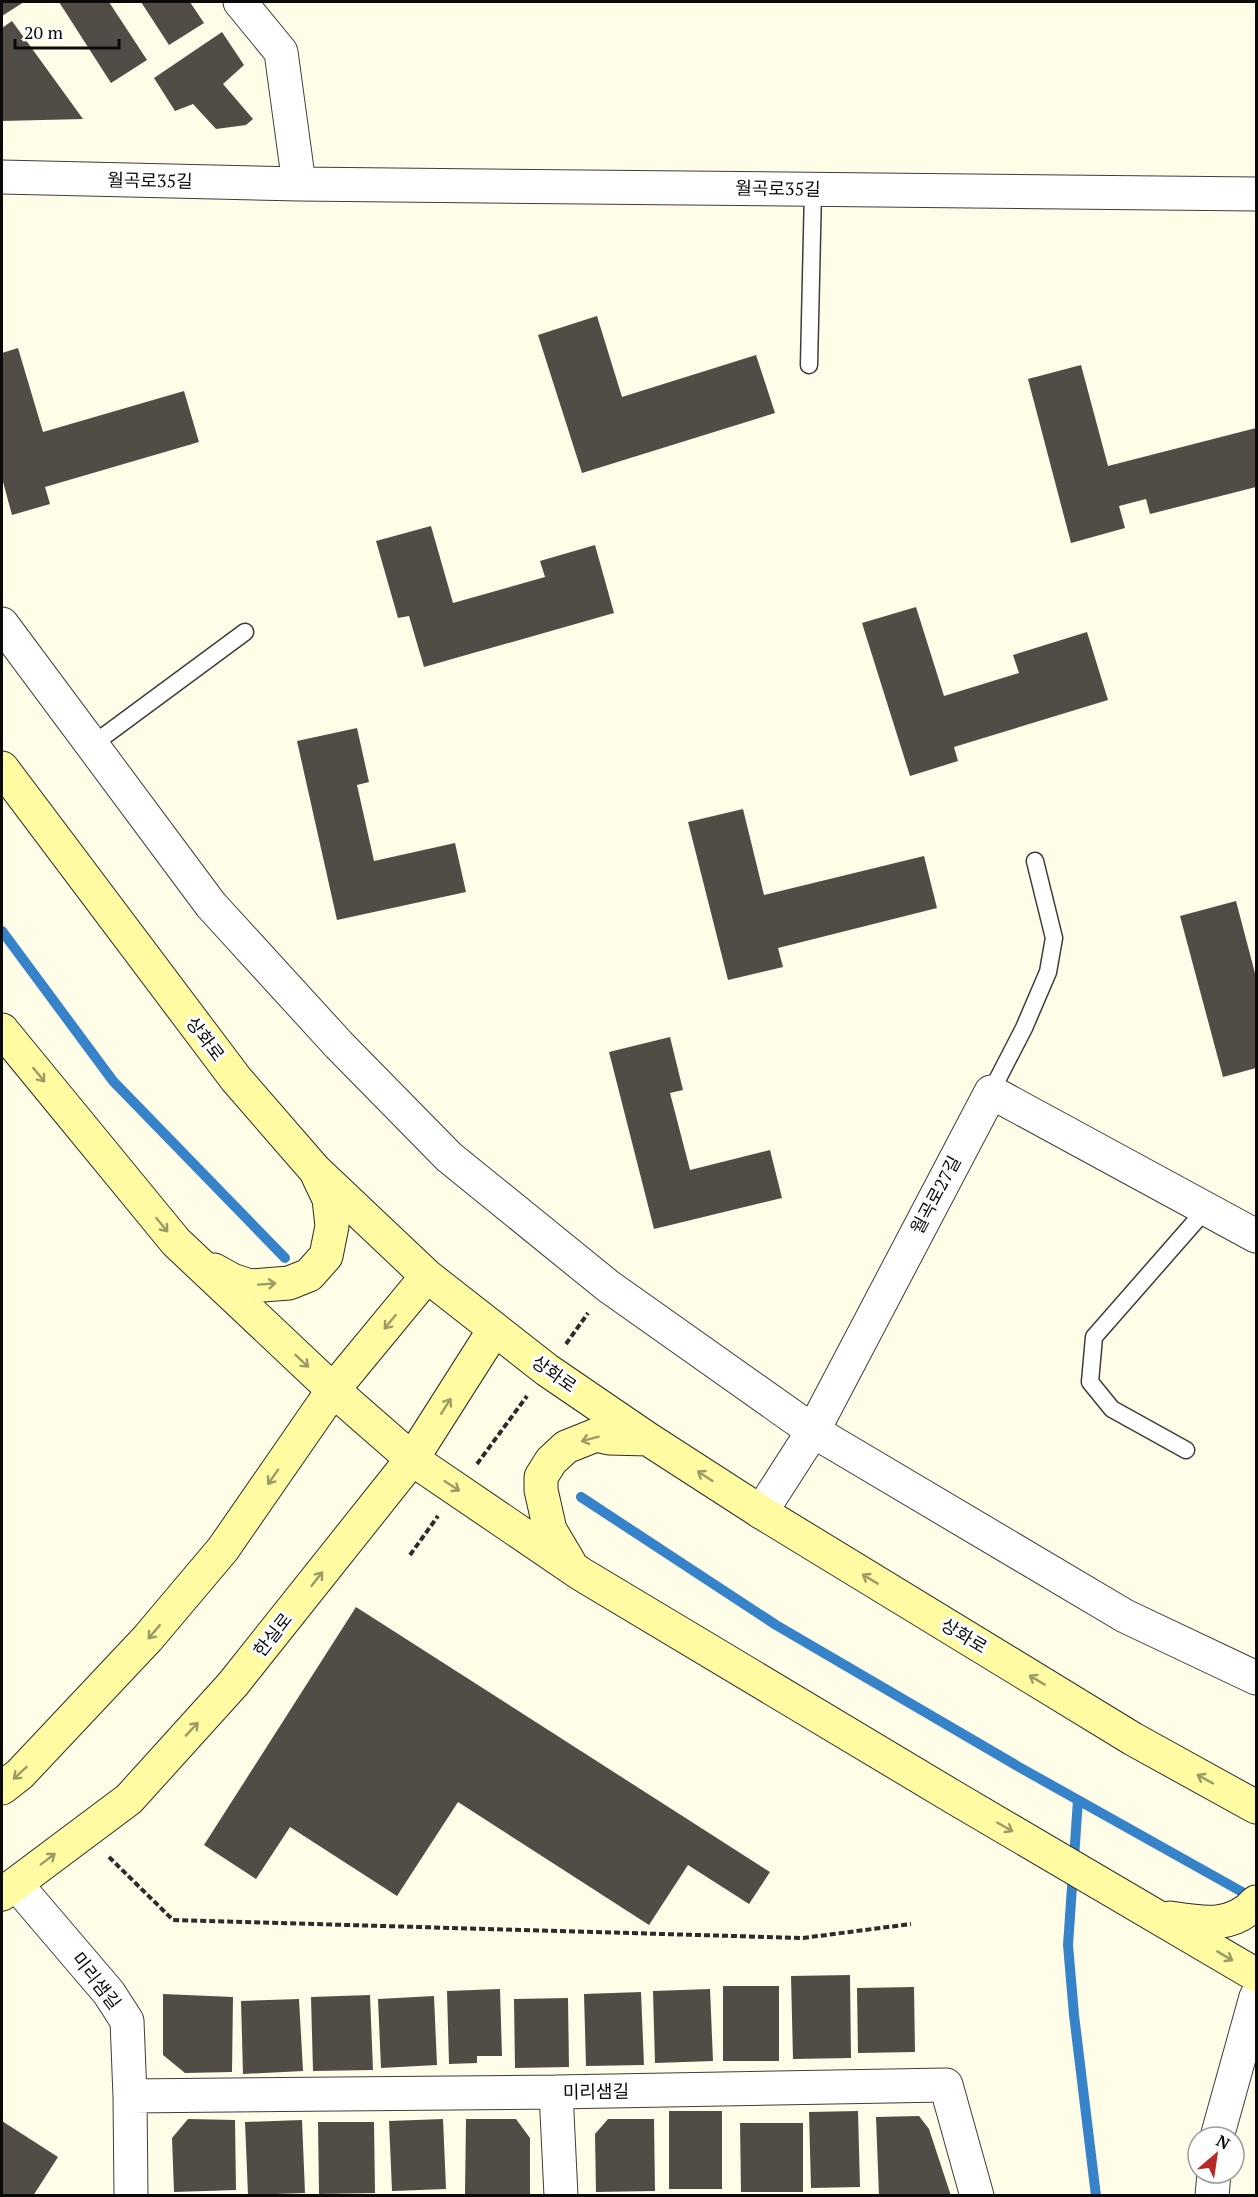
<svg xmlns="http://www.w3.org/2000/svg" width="1258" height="2197" viewBox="0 0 1258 2197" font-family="'PT Serif','Noto Sans KR',serif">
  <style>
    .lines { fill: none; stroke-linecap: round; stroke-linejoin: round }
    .stream { stroke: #3683ca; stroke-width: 10 }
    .building { fill: #524c47 }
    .lane-casing { stroke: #3d3d3d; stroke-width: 19 }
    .street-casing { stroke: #3d3d3d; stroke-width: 35 }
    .secondary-casing { stroke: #2c2c2c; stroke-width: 35 }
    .path { stroke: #2c2c2c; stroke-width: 4; stroke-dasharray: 6 3; stroke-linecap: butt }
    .lane { stroke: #fff; stroke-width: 16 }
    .street { stroke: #fff; stroke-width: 33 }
    .secondary { stroke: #fefba3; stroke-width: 33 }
    .oneway { stroke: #9c9b66 }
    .labels { text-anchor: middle; stroke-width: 6; stroke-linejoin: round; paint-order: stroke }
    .street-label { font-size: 18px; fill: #0a0a0a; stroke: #fff }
  </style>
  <rect width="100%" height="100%" fill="#fffce8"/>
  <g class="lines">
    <!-- stream -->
    <path class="stream" d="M2,931L113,1081L285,1258
      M581,1497L776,1625L1019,1767L1244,1893
      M1078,1800L1068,1945L1074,2015L1096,2196"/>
  </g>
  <!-- building -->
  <path class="building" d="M2,2H24L2,16Z
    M59,2H109L147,60L111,83Z
    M141,2H190L204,23L169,45Z
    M12,21L83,119L2,121V28Z
    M222,32L244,65L223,84L253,119L246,125L216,129L193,104L175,111L154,78Z
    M597,316L622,397L756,355L775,413L582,473L538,335Z
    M18,348L43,432L184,391L199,442L45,487L50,504L12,515L2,478V353Z
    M1081,365L1108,466L1256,428V487L1150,514L1146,499L1119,506L1125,528L1071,543L1028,379Z
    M431,526L453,603L545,577L540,561L595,545L614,613L424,667L409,616L398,618L376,541Z
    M916,607L944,696L1019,673L1013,655L1087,632L1108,700L954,747L958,761L910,776L862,623Z
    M357,728L369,782L357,785L374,861L455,843L466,892L337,920L297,741Z
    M743,809L764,895L924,856L937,908L778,948L783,967L728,980L688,822Z
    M1236,901L1256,977V1068L1223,1077L1180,916Z
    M670,1037L683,1090L670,1093L690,1170L770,1150L782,1198L654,1229L609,1052Z
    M356,1607L770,1872L749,1904L688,1865L649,1925L458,1802L397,1896L290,1827L256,1879L204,1845Z
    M850,1975L851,2058L793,2059L791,1976Z
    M723,1986H779V2061H723Z
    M914,1987L915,2052L858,2053L857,1988Z
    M500,1989L502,2056H477V2063L449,2064L447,1991Z
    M710,1989L713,2061L655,2063L653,1991Z
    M641,1992L644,2065L586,2066L584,1994Z
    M163,1994L233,1997L232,2072L185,2073L163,2055Z
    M370,1995L373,2070L313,2071L311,1997Z
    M434,1996L437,2065L381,2068L378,1999Z
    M568,1998L569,2067L515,2068L514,1999Z
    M299,1999L303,2071L243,2074L241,2001Z
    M669,2111H722V2189H669Z
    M858,2111L860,2187L811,2188L809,2112Z
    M919,2116L929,2129L951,2196H879L876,2117Z
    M188,2119L235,2120L236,2190L174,2192L172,2138Z
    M443,2119L446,2189L392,2191L389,2121Z
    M466,2119H516L530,2138V2195L465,2194Z
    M608,2119H654L655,2191L596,2192L595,2134Z
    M302,2120L305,2193L248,2195L245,2122Z
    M2,2121L58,2157L33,2196H5L2,2194Z
    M318,2122H374L375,2193L319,2194Z
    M740,2123H803V2192H741Z"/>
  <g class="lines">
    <defs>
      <path id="lane" d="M809,365L813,190
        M92,745L245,632
        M991,1092L1024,1028L1048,972L1054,938L1035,861
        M1186,1450L1112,1409L1090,1382L1094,1337L1207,1208"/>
      <path id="street" d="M240,2L281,52L299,184
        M2,177L299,184L1256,194
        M2,624L211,905L339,1045L449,1157L608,1286L813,1431L1125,1616L1256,1678
        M761,1512L813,1431L991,1092L1256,1236
        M16,1884L109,1993L127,2021L130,2096L556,2092L946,2085L977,2196
        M556,2092L561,2196
        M130,2096L131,2196
        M1217,2137L1256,1997
        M1212,2196L1214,2173"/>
      <path id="secondary" d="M2,768L236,1079L315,1170L427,1276L547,1370L648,1439L761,1512L1133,1739L1256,1807
        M2,1030L176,1242L333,1390L412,1459L581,1574L955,1798L1256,1975
        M214,1270L232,1280L250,1286L289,1283L309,1275L326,1256L332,1226L329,1199L318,1176
        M569,1562L550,1530L541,1490V1477L551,1461L566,1447L596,1435L609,1438L648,1439
        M2,1788L20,1774L148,1638L223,1549L333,1390L427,1276
        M2,1894L129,1799L233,1684L412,1459L494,1330
        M1170,1918C1202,1923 1232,1929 1256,1902"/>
    </defs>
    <!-- lane casing -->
    <use href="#lane" class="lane-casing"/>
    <!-- street casing -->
    <use href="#street" class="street-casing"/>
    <!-- secondary casing -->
    <use href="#secondary" class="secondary-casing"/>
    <!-- path -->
    <path class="path" d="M566,1344L588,1313
      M477,1464L527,1396
      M410,1555L438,1516
      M109,1857L173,1920L803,1938L911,1924"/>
    <!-- lane -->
    <use href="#lane" class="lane"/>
    <!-- street -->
    <use href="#street" class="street"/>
    <!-- secondary -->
    <use href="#secondary" class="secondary"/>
  </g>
  <!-- one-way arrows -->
  <defs><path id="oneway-shaft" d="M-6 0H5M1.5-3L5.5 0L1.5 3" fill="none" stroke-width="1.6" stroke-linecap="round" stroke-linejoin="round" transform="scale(1.5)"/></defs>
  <g class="oneway">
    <use href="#oneway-shaft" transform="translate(39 1075) rotate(51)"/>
    <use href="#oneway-shaft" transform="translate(162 1225) rotate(51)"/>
    <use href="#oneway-shaft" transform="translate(267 1284) rotate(-4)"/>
    <use href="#oneway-shaft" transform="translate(390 1322) rotate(129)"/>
    <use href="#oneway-shaft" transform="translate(302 1361) rotate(43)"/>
    <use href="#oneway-shaft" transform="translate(446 1406) rotate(-58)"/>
    <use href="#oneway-shaft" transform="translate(590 1439) rotate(165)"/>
    <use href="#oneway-shaft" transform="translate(705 1476) rotate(-147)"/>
    <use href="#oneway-shaft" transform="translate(273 1477) rotate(125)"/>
    <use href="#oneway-shaft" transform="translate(452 1486) rotate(33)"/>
    <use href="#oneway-shaft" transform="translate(317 1579) rotate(-52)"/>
    <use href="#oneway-shaft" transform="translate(870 1579) rotate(-149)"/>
    <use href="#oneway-shaft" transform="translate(154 1632) rotate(130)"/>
    <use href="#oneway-shaft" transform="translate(1037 1680) rotate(-149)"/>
    <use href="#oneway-shaft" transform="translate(192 1729) rotate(-47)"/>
    <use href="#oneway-shaft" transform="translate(20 1773) rotate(138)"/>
    <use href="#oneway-shaft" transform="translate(1205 1779) rotate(-151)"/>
    <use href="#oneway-shaft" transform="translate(1005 1827) rotate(30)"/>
    <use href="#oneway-shaft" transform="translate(48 1859) rotate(-37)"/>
    <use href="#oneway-shaft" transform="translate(1225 1956) rotate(31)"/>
  </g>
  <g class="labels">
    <!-- street labels -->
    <g class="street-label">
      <text transform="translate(150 181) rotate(1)" y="6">월곡로35길</text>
      <text transform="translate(778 189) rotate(1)" y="6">월곡로35길</text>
      <text transform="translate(205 1039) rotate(53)" y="6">상화로</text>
      <text transform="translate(936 1195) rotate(-62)" y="6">월곡로27길</text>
      <text transform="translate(554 1374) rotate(35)" y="6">상화로</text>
      <text transform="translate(273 1635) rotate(-52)" y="6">한실로</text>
      <text transform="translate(964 1636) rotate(31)" y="6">상화로</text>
      <text transform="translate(96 1981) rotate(52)" y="6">미리샘길</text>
      <text transform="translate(596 2092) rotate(-1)" y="6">미리샘길</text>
    </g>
  </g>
  <!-- border -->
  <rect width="1258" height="2197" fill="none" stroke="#0a0a0a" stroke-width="6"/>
  <!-- north arrow -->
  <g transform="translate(1216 2155) rotate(29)"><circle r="28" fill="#ffffff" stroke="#9d9d9d" stroke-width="1.5"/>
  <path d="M0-4.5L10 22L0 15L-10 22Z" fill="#b72a26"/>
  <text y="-9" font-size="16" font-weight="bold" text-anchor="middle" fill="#0a0a0a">N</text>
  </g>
  <!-- scale -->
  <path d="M15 39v9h104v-9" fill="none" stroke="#0a0a0a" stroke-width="3"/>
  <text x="24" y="39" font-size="18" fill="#0a0a0a" stroke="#ffffff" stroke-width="4.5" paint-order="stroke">20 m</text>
</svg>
